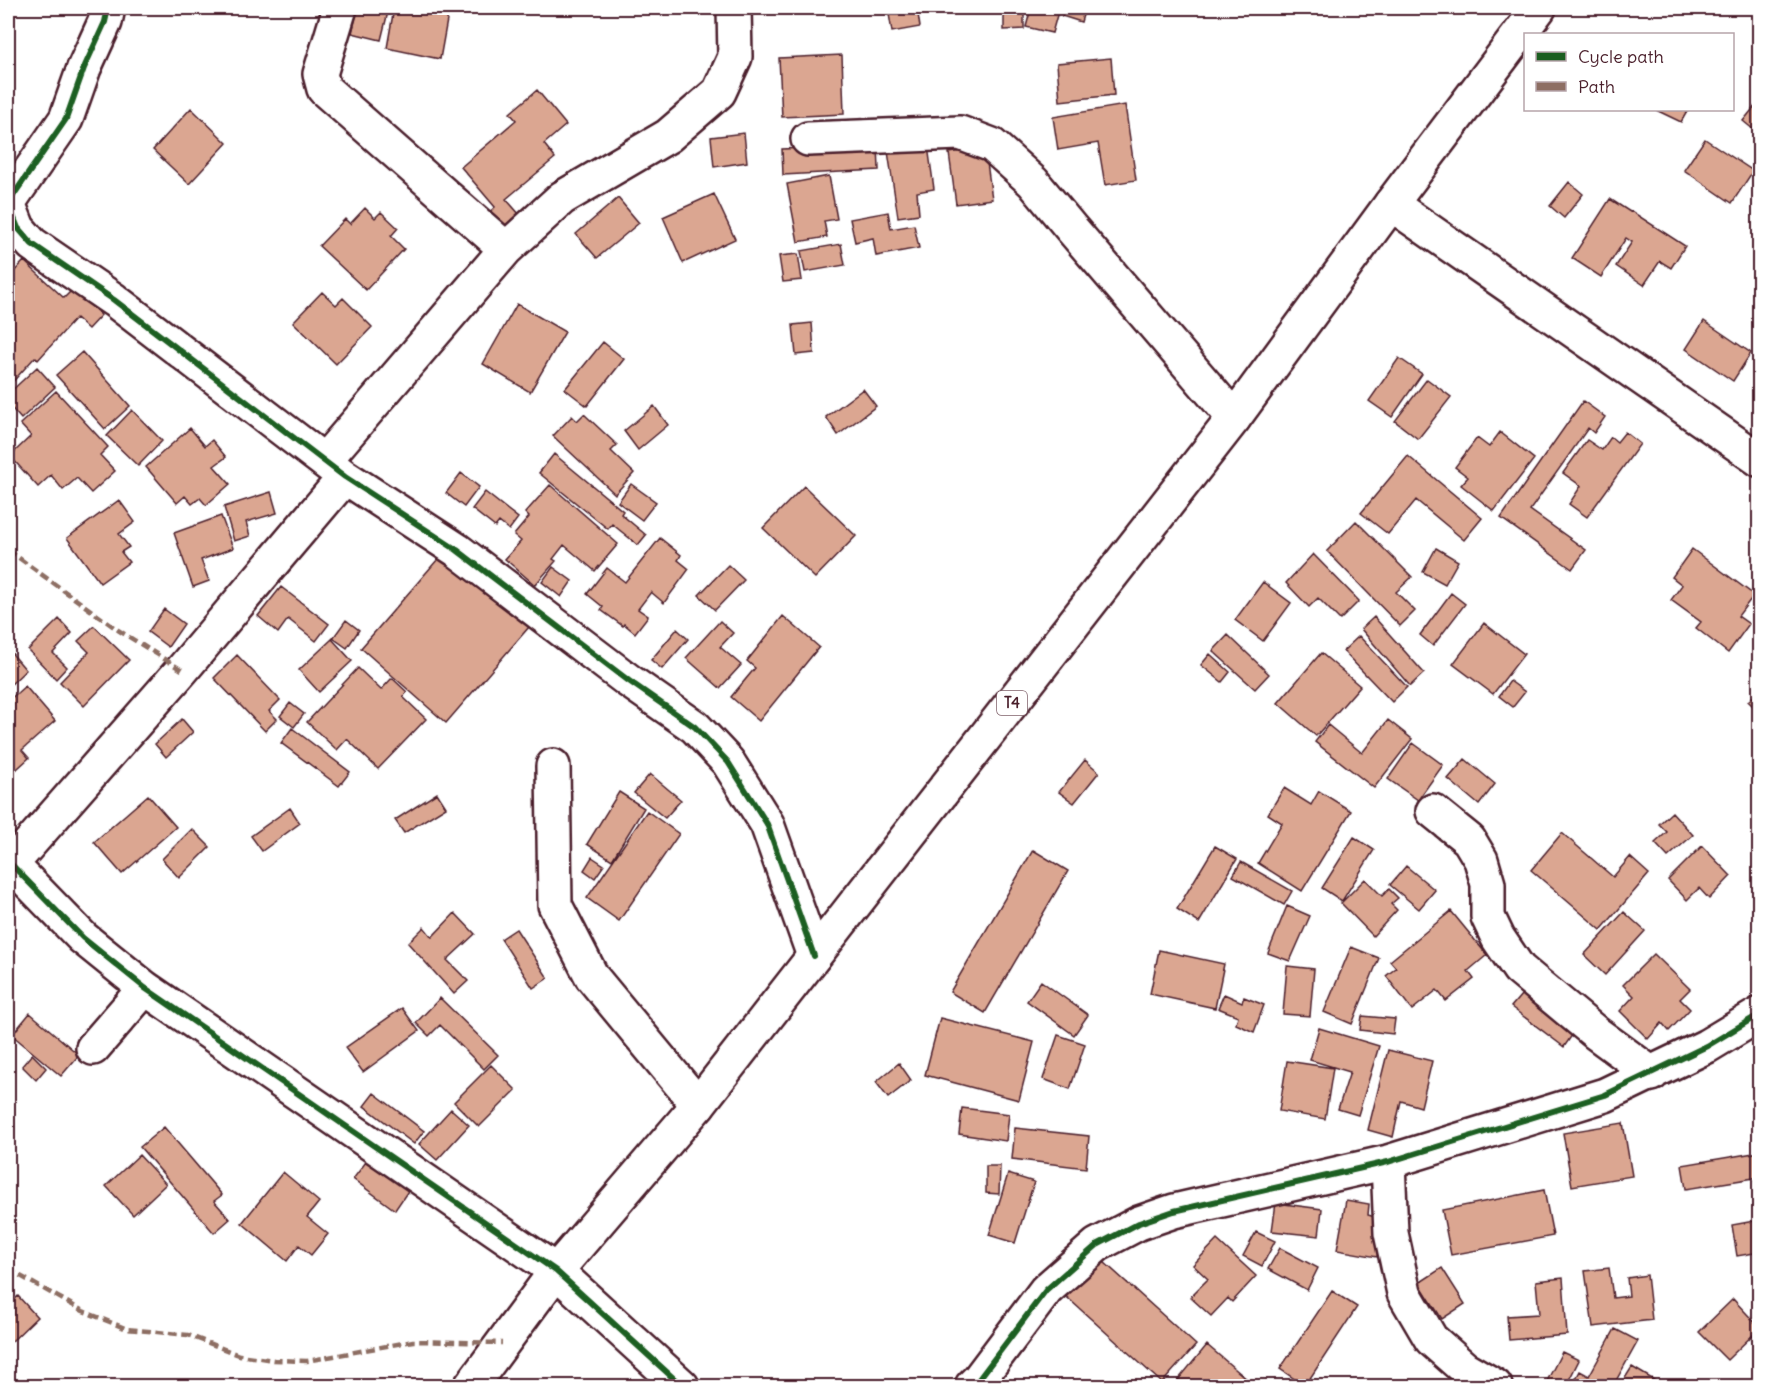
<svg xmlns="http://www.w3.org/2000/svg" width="1767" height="1394" viewBox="0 0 1767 1394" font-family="Delius,sans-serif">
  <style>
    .building { fill: #dba691; stroke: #4a1f2b; stroke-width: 1.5 }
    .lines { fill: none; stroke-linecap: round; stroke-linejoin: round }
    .minor-casing { stroke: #4a1f2b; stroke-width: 38 }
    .highway-casing { stroke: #4a1f2b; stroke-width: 38 }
    .minor { stroke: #fff; stroke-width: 33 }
    .highway { stroke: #fff; stroke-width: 33 }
    .quiet { stroke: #8d6e63; stroke-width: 4.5; stroke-dasharray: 9 4.5; stroke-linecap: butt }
    .cycleway-casing { stroke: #fff; stroke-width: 10 }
    .cycleway { stroke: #1b5e20; stroke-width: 6 }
    .labels { text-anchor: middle; stroke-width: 4.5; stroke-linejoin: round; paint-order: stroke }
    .shield { fill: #fff; stroke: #80626b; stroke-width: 1.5 }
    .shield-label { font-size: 15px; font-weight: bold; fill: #4a1f2b }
  </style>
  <rect width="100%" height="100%" fill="#fff"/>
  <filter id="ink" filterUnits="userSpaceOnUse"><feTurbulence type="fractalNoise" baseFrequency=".0167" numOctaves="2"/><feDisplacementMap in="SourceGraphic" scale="12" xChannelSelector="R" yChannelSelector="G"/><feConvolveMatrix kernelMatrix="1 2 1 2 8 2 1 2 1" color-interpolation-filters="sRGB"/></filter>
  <g filter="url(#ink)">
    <!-- building -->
    <path class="building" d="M358,8H389L381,40L352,33Z
      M394,8L449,9L440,59L387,48Z
      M888,8H917L920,27L892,32Z
      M966,8H1024V29L1004,30V8L987,9V14H982L981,9H966Z
      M1031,8H1059L1052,33L1026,27Z
      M1065,8H1085L1081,22L1062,16Z
      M842,55L844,114L782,117L779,58Z
      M1111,58L1114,95L1060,101L1057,63Z
      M537,90L566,125L544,144L555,158L506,199L520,215L500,231L486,215L495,207L461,167L516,120L510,113Z
      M1125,105L1136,180L1105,185L1098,143L1058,150L1053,117Z
      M1756,105L1760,108V135L1743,121Z
      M191,108L227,143L189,184L153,150Z
      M1656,110H1688L1681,122Z
      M744,133L747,162L714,167L711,137Z
      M927,139L934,189L917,192L919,214L898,217L887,145Z
      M1705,139L1753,171L1732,203L1684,170Z
      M878,145L879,170L783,175L782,149Z
      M985,148L992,199L956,204L949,153Z
      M829,176L837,219L824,221L827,237L798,242L787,184Z
      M1569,182L1583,194L1564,218L1550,206Z
      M714,194L735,239L683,263L663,217Z
      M618,198L639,223L597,258L576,234Z
      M1610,199L1630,212L1631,211L1685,246L1671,268L1660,261L1644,285L1616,266L1632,242L1626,238L1601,277L1572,258Z
      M365,208L375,218L381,212L398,228L391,236L404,249L366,290L319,246L345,219L350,224Z
      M888,212L891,229L914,225L919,248L876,256L873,238L855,242L850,219Z
      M841,244L845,265L805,272L801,251Z
      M798,254L802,280L783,282L779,256Z
      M24,261L64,298L73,289L101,315L88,329L76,318L38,360L35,357L8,387V274L10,276Z
      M322,292L336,305L343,298L372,327L336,364L293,322Z
      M517,304L565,332L530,392L483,364Z
      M1704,321L1751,353L1733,381L1686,349Z
      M812,323L814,353L796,355L793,325Z
      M603,342L624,359L587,406L565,389Z
      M82,352L130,406L105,429L56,375Z
      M1399,358L1422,374L1392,417L1369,401Z
      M37,367L55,387L21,419L8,404V394Z
      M1427,379L1451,397L1418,439L1395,421Z
      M863,389L876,406L838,435L826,417Z
      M56,391L108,447L100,455L115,471L91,493L77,478L63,490L51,475L38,487L10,456L31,436L20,424Z
      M1583,401L1605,417L1594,433L1588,428L1530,510L1586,550L1572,569L1501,518Z
      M654,406L668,425L638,450L624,431Z
      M132,410L162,441L138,466L107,436Z
      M584,414L617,445L611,451L634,473L615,494L553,436L572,416L577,421Z
      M190,428L205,446L212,440L226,457L214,466L230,484L206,505L200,498L192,504L185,496L177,503L146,467Z
      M1500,432L1534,459L1494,511L1461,485L1468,477L1455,467L1477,438L1489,447Z
      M1625,432L1640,444L1587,517L1569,504L1581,486L1563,473L1587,440L1602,450L1611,437L1617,442Z
      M554,454L623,511L621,514L646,535L638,545L612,524L608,529L539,473Z
      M1408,456L1482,518L1464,540L1416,500L1388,534L1361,513Z
      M461,473L479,487L464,507L446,493Z
      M631,484L656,502L642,520L618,502Z
      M550,485L618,544L595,571L564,545L553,559L556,561L535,585L505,559L521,541L514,535L529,517L525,513Z
      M804,486L856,536L815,578L763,528Z
      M271,492L277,513L246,522L250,536L234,541L224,507Z
      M485,492L518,518L509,530L499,522L495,527L472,509Z
      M119,500L135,522L119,534L129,547L121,552L129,562L100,583L67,538Z
      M221,516L233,548L201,560L209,581L193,587L174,533Z
      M1356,521L1412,577L1396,592L1415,611L1400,626L1327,551Z
      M660,538L681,555L678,560L689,569L664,603L651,592L638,609L648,616L635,633L624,624L623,626L601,610L603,607L587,594L607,568L625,582Z
      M1436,548L1458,561L1445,584L1423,572Z
      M1692,549L1754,595L1738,616L1749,624L1728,653L1696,628L1701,622L1671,600L1682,585L1672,577Z
      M444,552L529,627L446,723L361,648Z
      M1313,554L1359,601L1340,620L1318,598L1309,607L1286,583Z
      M728,565L744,580L715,610L699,595Z
      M553,567L572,581L561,597L542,582Z
      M1263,582L1291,603L1263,641L1235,620Z
      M281,587L329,624L316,641L288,619L278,633L258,616Z
      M1451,593L1465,604L1433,646L1420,635Z
      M164,609L184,624L168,647L148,632Z
      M783,616L819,647L759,721L731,697L755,668L747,661Z
      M1374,617L1424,673L1410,686L1361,629Z
      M59,619L72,633L53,653L67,667L56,679L28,650Z
      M346,620L359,630L347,648L333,638Z
      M720,621L733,633L720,647L741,665L720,688L686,658Z
      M1484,623L1524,654L1493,694L1453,664Z
      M94,626L129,660L84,706L60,682L89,652L78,641Z
      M677,629L688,639L662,669L651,660Z
      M1228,635L1269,674L1255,689L1213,651Z
      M1359,636L1407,687L1392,702L1343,651Z
      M332,639L352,661L319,692L299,670Z
      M9,650L26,670L8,687V652Z
      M1321,653L1360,686L1316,736L1278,703Z
      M1210,654L1230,672L1222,682L1201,665Z
      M237,655L280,700L269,711L277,719L265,731L214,678Z
      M358,668L381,690L392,678L407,692L403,697L426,719L378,769L347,739L337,750L307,722Z
      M1510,681L1525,692L1513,707L1499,696Z
      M25,686L55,721L22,750L29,758L8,777V701Z
      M1760,691V713L1748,701Z
      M290,703L304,714L294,727L280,716Z
      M182,719L193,732L166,757L155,744Z
      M1388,720L1412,739L1374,788L1315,742L1328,725L1362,753Z
      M292,728L350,772L339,786L281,743Z
      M1413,743L1443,765L1418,800L1388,779Z
      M1465,759L1495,784L1479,805L1448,779Z
      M1085,760L1099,772L1074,803L1059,792Z
      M650,774L681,800L665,818L634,793Z
      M1284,788L1311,805L1319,791L1351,811L1302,891L1258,863L1282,823L1268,814Z
      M619,792L644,808L612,860L587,844Z
      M437,793L446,807L404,833L395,820Z
      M148,795L176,827L122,874L94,842Z
      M290,808L300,823L262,851L251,836Z
      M647,811L679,834L619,921L587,898Z
      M1672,812L1693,835L1668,857L1655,843L1667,832L1659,824Z
      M192,829L210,847L179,878L162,859Z
      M1562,833L1613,877L1630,857L1649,874L1601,930L1531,870Z
      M1354,837L1374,850L1342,901L1322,888Z
      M1215,846L1237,859L1199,923L1177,909Z
      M1702,846L1731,876L1709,899L1699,888L1687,900L1668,880Z
      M1033,850L1068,871L985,1013L950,992Z
      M592,857L604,865L595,878L584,870Z
      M1241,862L1292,891L1284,905L1233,876Z
      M1406,866L1435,890L1419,909L1390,885Z
      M1365,879L1382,896L1389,889L1398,898L1391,904L1397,910L1373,936L1341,903Z
      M1287,906L1310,916L1290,961L1268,953Z
      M1451,911L1487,955L1468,971L1474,979L1446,1001L1437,990L1412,1010L1386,976L1396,968L1390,961Z
      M1624,912L1645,931L1605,975L1584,955Z
      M455,913L475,934L447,960L468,981L454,994L408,943L424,927L432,937Z
      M516,929L548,978L533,988L501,939Z
      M1351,947L1379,958L1352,1024L1324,1012Z
      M1159,950L1224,964L1215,1008L1150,994Z
      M1654,954L1690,989L1680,999L1690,1009L1669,1031L1662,1023L1648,1039L1620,1011L1634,996L1623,985Z
      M1287,966L1314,969L1310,1016L1283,1014Z
      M1041,981L1088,1015L1074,1035L1027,1001Z
      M1527,988L1579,1025L1564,1047L1511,1007Z
      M1224,994L1242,1002L1244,997L1264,1005L1254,1032L1236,1024L1238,1016L1218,1008Z
      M440,998L498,1055L484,1069L440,1025L429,1036L416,1023Z
      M402,1008L419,1031L363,1072L345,1048Z
      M30,1013L79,1055L61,1076L12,1035Z
      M1362,1016L1395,1019L1393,1034L1360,1030Z
      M940,1018L1034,1042L1019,1100L925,1075Z
      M1319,1028L1379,1046L1358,1115L1338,1109L1350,1072L1310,1060Z
      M1058,1035L1085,1044L1070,1089L1043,1079Z
      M1388,1050L1432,1061L1421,1107L1401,1101L1393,1137L1368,1130Z
      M32,1054L46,1068L36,1080L22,1066Z
      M1287,1061L1333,1068L1325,1119L1279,1111Z
      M899,1063L911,1080L888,1098L876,1082Z
      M491,1065L516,1090L479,1127L454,1102Z
      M374,1093L424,1131L414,1144L364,1106Z
      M962,1108L1009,1114L1006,1141L959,1134Z
      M451,1109L469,1125L437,1160L419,1144Z
      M1623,1123L1632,1176L1572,1186L1563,1133Z
      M164,1127L222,1195L214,1201L230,1219L214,1233L140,1147Z
      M1015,1128L1089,1136L1086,1168L1012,1159Z
      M1760,1152V1177L1686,1189L1682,1165Z
      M139,1155L166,1184L133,1215L106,1186Z
      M369,1158L410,1188L395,1210L353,1179Z
      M986,1166H1000L999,1194L986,1193Z
      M283,1172L319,1202L307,1217L328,1234L311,1255L299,1245L287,1261L242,1223Z
      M1008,1174L1034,1182L1015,1243L989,1235Z
      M1544,1190L1553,1236L1451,1255L1442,1210Z
      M1346,1200L1369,1204L1368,1215L1378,1218L1382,1232L1377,1257L1337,1250Z
      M1276,1203L1322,1209L1319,1236L1272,1231Z
      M1760,1220V1252L1737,1256L1732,1225Z
      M1256,1232L1275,1241L1262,1266L1243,1256Z
      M1217,1240L1256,1276L1232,1302L1228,1298L1211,1316L1190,1297L1208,1279L1193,1265Z
      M1280,1248L1318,1268L1307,1290L1268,1269Z
      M1094,1253L1196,1345L1162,1383L1060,1291Z
      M1442,1268L1465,1304L1442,1319L1419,1283Z
      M1609,1268L1613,1298L1629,1296L1627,1278L1647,1275L1652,1320L1593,1327L1585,1271Z
      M1563,1278L1567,1335L1509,1340L1507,1316L1539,1314L1536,1281Z
      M1332,1291L1357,1307L1305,1386L1280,1369Z
      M18,1296L37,1317L8,1345V1306Z
      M1733,1299L1760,1328L1727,1360L1699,1332Z
      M1615,1329L1638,1341L1613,1386H1572L1580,1371L1589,1376Z
      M1207,1345L1255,1386H1186L1178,1380Z
      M1562,1352L1579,1360L1566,1386H1548L1545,1385Z
      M1632,1367L1664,1386H1620Z"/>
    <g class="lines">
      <defs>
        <path id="minor" d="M108,8L105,22L84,68L66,119L8,203L18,228L32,244L114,300L345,477L457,550L629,681L695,727L728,762L767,824L814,956
          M340,8L320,74L324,89L506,249
          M808,139L960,133L992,145L1033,182L1071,228L1234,418
          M1391,204L1760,460
          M325,460L506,249L562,198L668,136L719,92L735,57L734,8
          M553,766L555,905L592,977L698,1105
          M1433,811L1469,840L1481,860L1488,884V917L1498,938L1519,969L1596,1033L1652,1074
          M10,863L83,938L145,988L556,1271L682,1386
          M8,868L182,670L345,477
          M93,1048L145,988
          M1388,1162L1391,1233L1404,1293L1431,1339L1464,1368L1495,1386
          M972,1386L979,1379L1046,1290L1097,1245L1139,1223L1174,1211L1388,1162L1605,1095L1707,1046L1760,1014"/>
        <path id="highway" d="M471,1386L556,1271L698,1105L1234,418L1391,204L1539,8"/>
      </defs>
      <!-- minor casing -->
      <use href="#minor" class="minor-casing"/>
      <!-- highway casing -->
      <use href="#highway" class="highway-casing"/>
      <!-- minor -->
      <use href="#minor" class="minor"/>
      <!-- highway -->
      <use href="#highway" class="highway"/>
      <!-- quiet -->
      <path class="quiet" d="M8,550L118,630L182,670
        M8,1269L83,1311L127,1329L188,1335L239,1355L274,1360L307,1361L413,1341L502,1343"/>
      <defs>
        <path id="cycleway" d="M108,8L105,22L84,68L66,119L8,203L18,228L32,244L114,300L345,477L457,550L629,681L695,727L728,762L767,824L814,956
          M10,863L83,938L145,988L556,1271L682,1386
          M972,1386L979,1379L1046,1290L1097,1245L1139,1223L1174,1211L1388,1162L1605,1095L1707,1046L1760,1014"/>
      </defs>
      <!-- cycleway casing -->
      <use href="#cycleway" class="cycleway-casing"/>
      <!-- cycleway -->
      <use href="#cycleway" class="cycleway"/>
    </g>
  </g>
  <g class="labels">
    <!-- shield labels -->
    <rect class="shield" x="997" y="691" width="30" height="24" rx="4.5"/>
    <g class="shield-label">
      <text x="1012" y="708">T4</text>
    </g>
  </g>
  <!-- margin -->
  <rect width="1767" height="1394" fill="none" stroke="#fff" stroke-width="30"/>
  <rect x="15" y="15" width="1737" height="1364" fill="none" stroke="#4a1f2b" stroke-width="2" filter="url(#ink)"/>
  <!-- legend -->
  <rect x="1524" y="33" width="210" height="78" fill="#ffffff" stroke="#b7a5aa" stroke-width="1.5"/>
  <rect x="1536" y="52" width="30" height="9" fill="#1b5e20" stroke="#b7a5aa" stroke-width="1.5"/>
  <text x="1578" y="63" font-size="18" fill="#4a1f2b">Cycle path</text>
  <rect x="1536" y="82" width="30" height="9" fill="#8d6e63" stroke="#b7a5aa" stroke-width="1.5"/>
  <text x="1578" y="93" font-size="18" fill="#4a1f2b">Path</text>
</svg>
